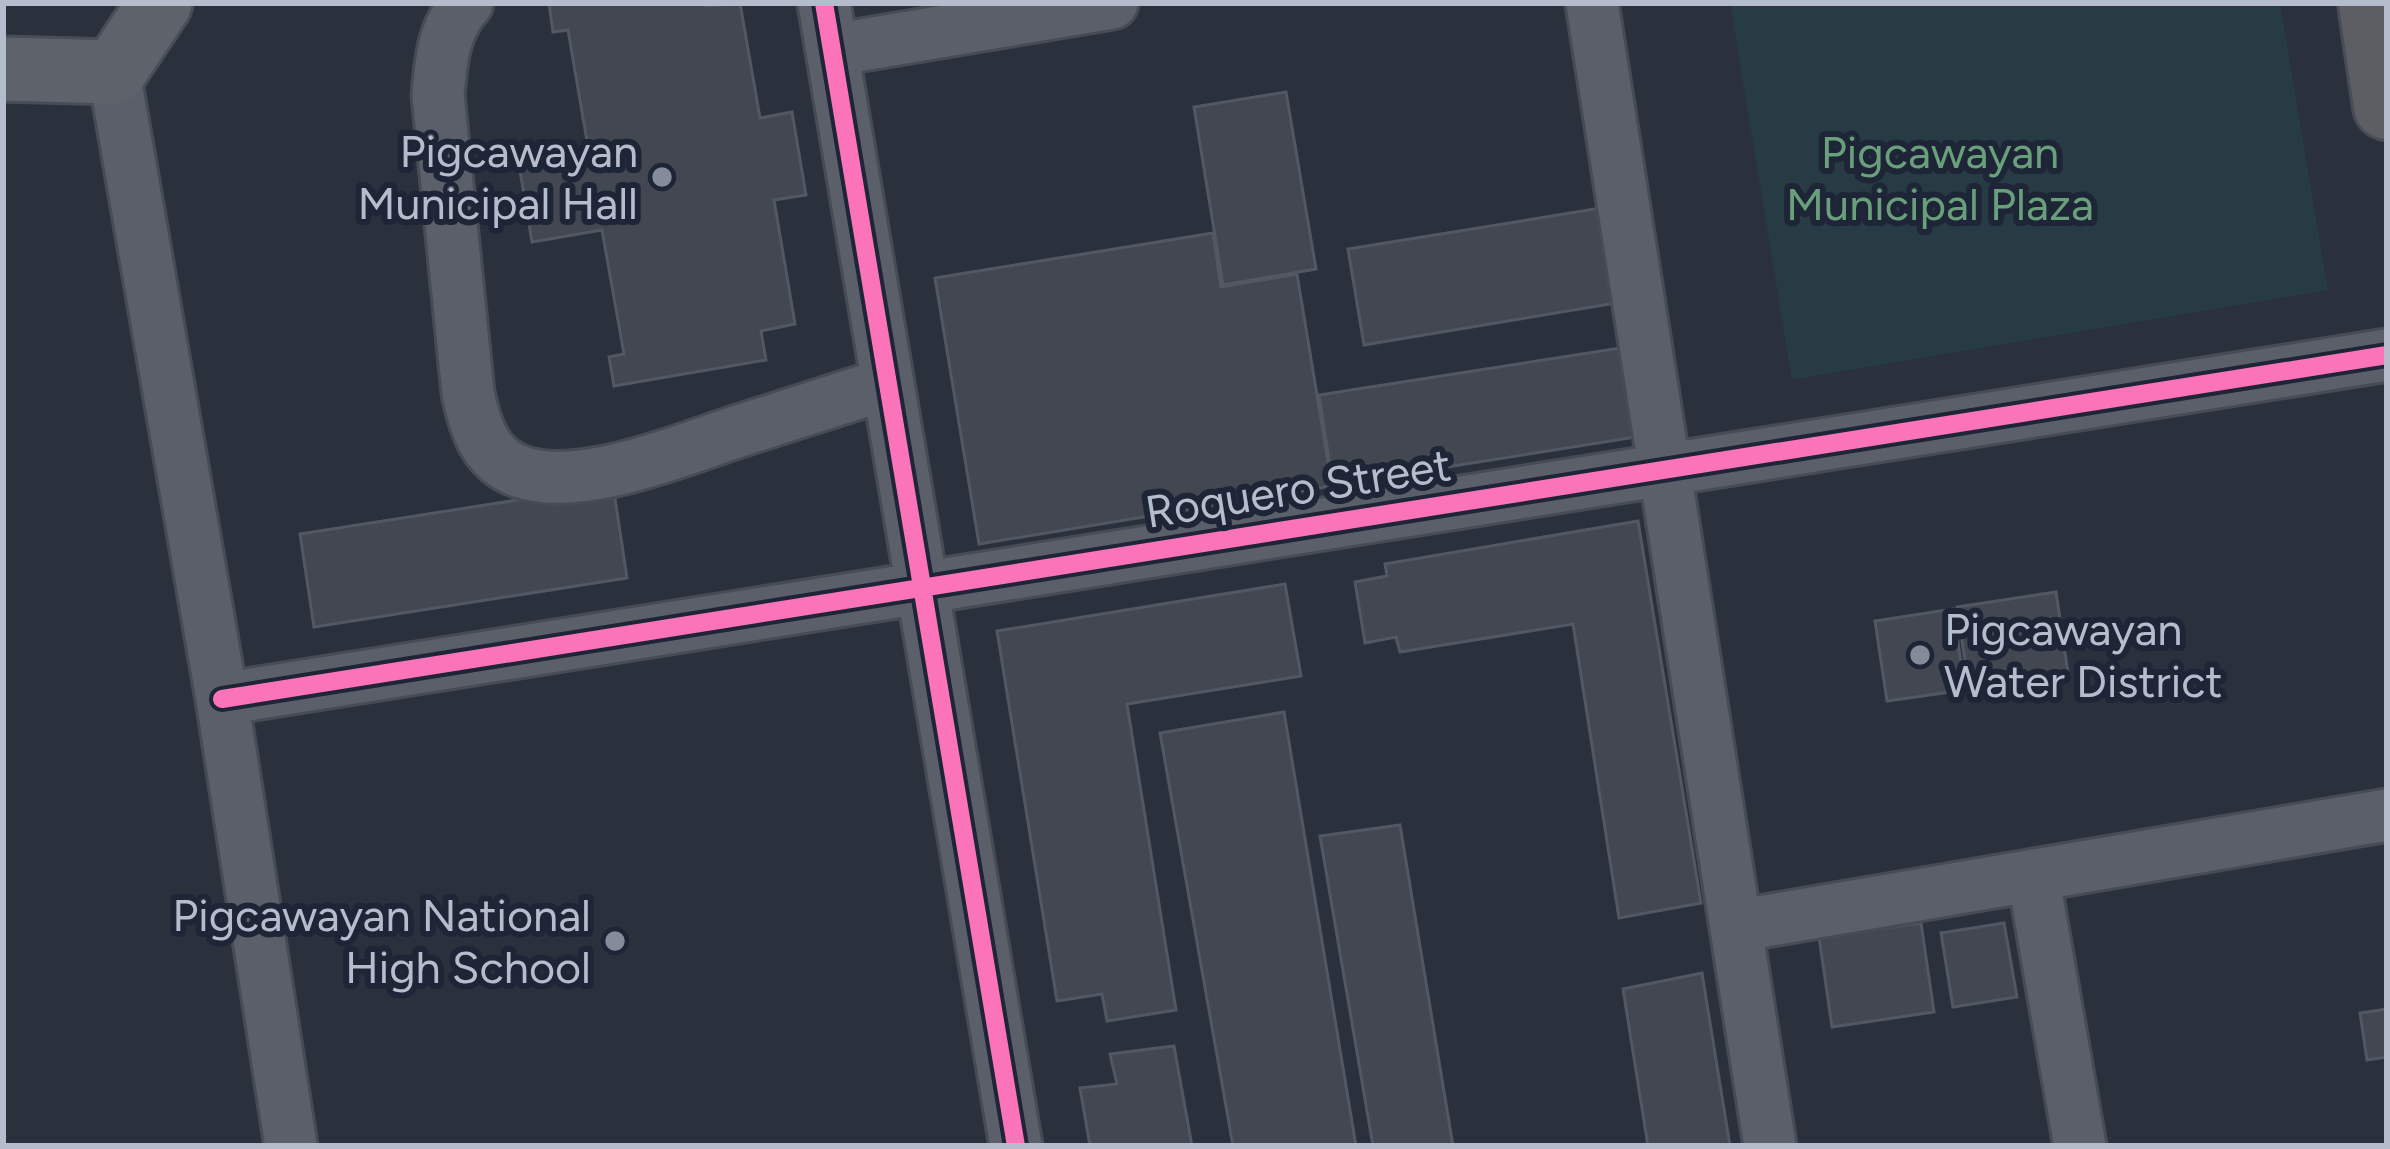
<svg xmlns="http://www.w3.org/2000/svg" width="2390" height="1149" viewBox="0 0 2390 1149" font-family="Figtree,sans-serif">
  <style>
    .green { fill: #263b43 }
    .building { fill: #424751; stroke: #525863; stroke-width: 3 }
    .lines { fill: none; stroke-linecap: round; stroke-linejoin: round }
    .minor-casing { stroke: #474b54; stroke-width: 57 }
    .major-casing { stroke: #484d58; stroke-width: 69 }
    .highway-casing { stroke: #474c57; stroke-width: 72 }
    .minor { stroke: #5b5f69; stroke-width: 51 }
    .major { stroke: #5e626a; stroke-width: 63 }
    .highway { stroke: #5c5e63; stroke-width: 66 }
    .cycleway-casing { stroke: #1d2537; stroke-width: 26 }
    .cycleway { stroke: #fb73b8; stroke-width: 18 }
    .poi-dot { fill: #848b9a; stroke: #1d2537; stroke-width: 4.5 }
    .labels { text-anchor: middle; stroke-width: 12; stroke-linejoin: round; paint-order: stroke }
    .poi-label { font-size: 45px; fill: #b5bccc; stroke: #1d2537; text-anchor: end }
    .park-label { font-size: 45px; fill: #699f7b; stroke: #1d2537 }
    .street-label { font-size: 45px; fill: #b5bccc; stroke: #1d2537 }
  </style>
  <rect width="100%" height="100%" fill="#2a303c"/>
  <!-- green -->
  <path class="green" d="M1730,3H2280L2328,290L1792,380Z"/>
  <!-- building -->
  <path class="building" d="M549,3H705L706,6L740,3L760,118L792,112L806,195L774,200L795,324L761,331L766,360L614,386L609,357L624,354L602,230L532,242L518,159L588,147L568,30L553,32Z
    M1286,92L1316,269L1223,285L1194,107Z
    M1601,208L1616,303L1364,345L1348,249Z
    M1213,233L1221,287L1297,274L1332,486L979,544L935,278Z
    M1627,347L1642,436L1333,485L1319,395Z
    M613,485L627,578L314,627L300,534Z
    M1638,521L1701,903L1619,918L1573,624L1400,652L1396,637L1365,643L1355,582L1387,576L1385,564Z
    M1285,584L1301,676L1127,704L1176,1010L1107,1021L1102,994L1057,1001L997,631Z
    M2056,592L2068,673L1969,688L1957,607Z
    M1953,609L1965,690L1887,701L1875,621Z
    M1284,712L1356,1146H1233L1160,733Z
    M1400,825L1453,1146H1373L1320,836Z
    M1921,923L1934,1012L1832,1027L1819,937Z
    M2004,923L2017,997L1953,1007L1941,933Z
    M1702,973L1730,1146H1648L1623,989Z
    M2387,1009V1057L2367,1060L2360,1013Z
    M1174,1046L1192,1146H1090L1080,1088L1117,1084L1110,1054Z"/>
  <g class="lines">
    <defs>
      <path id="minor" d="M467,3C443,29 441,61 438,95L468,393C475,427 485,460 521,472C580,492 679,451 736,432C786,416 836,400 886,384
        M824,3L1016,1146
        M1592,3L1770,1146
        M832,50L1112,3
        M114,72L222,699L291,1146
        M222,699L2387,355
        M2033,875L2080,1146
        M1736,926L2387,815"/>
      <path id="major" d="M3,69L114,72L160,3"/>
      <path id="highway" d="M2372,3L2387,106"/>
    </defs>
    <!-- minor casing -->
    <use href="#minor" class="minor-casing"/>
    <!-- major casing -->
    <use href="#major" class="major-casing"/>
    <!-- highway casing -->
    <use href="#highway" class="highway-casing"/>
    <!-- minor -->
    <use href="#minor" class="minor"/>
    <!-- major -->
    <use href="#major" class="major"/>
    <!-- highway -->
    <use href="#highway" class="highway"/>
    <defs>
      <path id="cycleway" d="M824,3L1016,1146
        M222,699L2387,355"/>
    </defs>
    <!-- cycleway casing -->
    <use href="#cycleway" class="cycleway-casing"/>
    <!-- cycleway -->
    <use href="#cycleway" class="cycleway"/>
  </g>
  <!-- markers -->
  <g class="poi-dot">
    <circle cx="662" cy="177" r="12"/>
    <circle cx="1920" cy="655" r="12"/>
    <circle cx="615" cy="941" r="12"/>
  </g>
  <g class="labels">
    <!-- poi labels -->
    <g class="poi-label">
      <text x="638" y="167">Pigcawayan<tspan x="638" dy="52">Municipal Hall</tspan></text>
      <text x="1944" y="645" text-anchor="start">Pigcawayan<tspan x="1944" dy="52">Water District</tspan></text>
      <text x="591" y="931">Pigcawayan National<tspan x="591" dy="52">High School</tspan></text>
    </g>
    <!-- park labels -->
    <g class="park-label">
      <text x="1940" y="168">Pigcawayan<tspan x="1940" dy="52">Municipal Plaza</tspan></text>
    </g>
    <!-- street labels -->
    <g class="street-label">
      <text transform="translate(1298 488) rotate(-9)" y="16">Roquero Street</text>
    </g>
  </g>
  <!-- border -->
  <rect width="2390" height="1149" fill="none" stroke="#b5bccc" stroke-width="12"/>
</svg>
